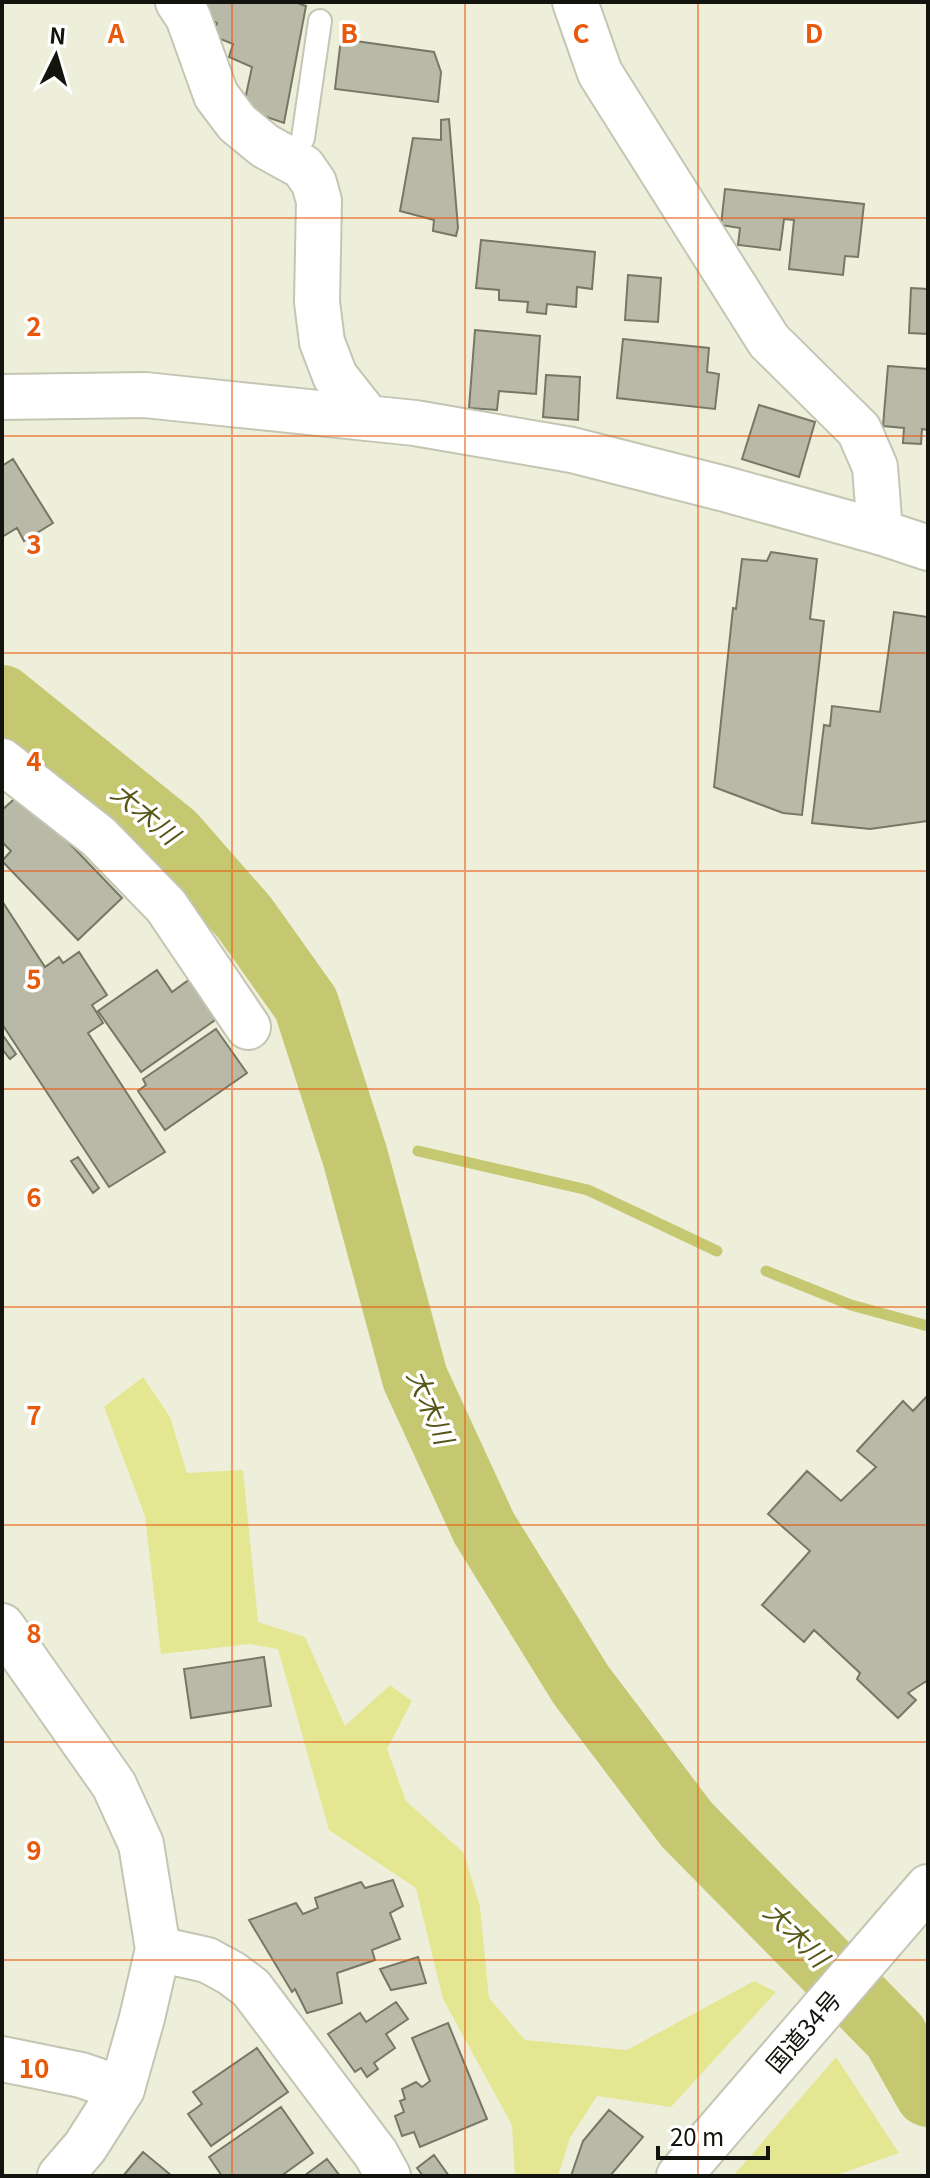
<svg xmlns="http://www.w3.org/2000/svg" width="930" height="2178" viewBox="0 0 930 2178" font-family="Georgia,'Noto Sans JP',serif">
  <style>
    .green { fill: #e4e692 }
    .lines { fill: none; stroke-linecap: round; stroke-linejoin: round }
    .stream { stroke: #c6c771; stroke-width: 11 }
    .river { stroke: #c6c771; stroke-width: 66 }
    .building { fill: #b8b9a6; stroke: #767765; stroke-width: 2 }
    .lane-casing { stroke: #c4c5b2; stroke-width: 26 }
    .street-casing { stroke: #c4c5b2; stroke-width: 48 }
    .secondary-casing { stroke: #c4c5b2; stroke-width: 48 }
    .highway-casing { stroke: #c4c5b2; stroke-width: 48 }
    .lane { stroke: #fff; stroke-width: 22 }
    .street { stroke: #fff; stroke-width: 44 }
    .secondary { stroke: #fff; stroke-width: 44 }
    .highway { stroke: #fff; stroke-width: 44 }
    .grid { fill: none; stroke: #e8590c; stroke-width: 2; stroke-opacity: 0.55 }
    .labels { text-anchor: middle; stroke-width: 7; stroke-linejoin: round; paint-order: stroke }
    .street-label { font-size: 24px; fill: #14140e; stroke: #fff }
    .water-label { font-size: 26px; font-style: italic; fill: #565717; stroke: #fff }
    .grid-label { font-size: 26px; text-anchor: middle; font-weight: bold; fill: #e8590c; stroke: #fff; stroke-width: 7; stroke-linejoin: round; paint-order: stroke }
  </style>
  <rect width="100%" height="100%" fill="#eeefdb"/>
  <!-- green -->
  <path class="green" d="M143,1377L170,1417L187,1473L243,1470L258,1622L305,1637L345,1726L390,1685L412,1701L387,1749L406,1801L464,1853L480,1907L489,1998L525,2040L627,2050L754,1981L776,1992L671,2107L597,2096L570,2138L558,2176H515L512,2125L443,1999L416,1888L329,1830L278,1649L250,1644L161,1654L145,1516L104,1407Z
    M836,2057L899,2153L834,2176H733Z"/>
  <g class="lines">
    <!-- stream -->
    <path class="stream" d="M418,1151L588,1190L717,1251
      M766,1271L851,1305L928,1326"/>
    <!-- river -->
    <path class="river" d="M2,698L173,836L244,917L306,1004L355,1156L415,1378L484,1528L581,1685L687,1825L895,2036L928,2094"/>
  </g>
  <!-- building -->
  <path class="building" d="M202,2H295L306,6L284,123L243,109L252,67L229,57L233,44L213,36L217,23L198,13Z
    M341,39L434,52L441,72L438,102L335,89Z
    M449,119L458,228L456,236L433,231L434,220L400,211L413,138L441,140V120Z
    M725,189L864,204L858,257L845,256L843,275L789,269L794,220L784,219L780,250L738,245L740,228L721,225Z
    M481,240L595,252L592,289L577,287L576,307L547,304L546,314L527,312L528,302L499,300V290L476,288Z
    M628,275L661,278L658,322L625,320Z
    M911,288L928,289V334L909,333Z
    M475,330L540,336L536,394L499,391L497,410L469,408Z
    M623,339L709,348L707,372L719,374L715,409L617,398Z
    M888,366L928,369V430L922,429L921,444L903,443L904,428L883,426Z
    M546,375L580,377L578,420L543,417Z
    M759,405L815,422L799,477L742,459Z
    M13,459L53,523L24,541L17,528L2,537V466Z
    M771,552L817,559L810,619L824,621L802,815L783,813L714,787L733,608L736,609L742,559L767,561Z
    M894,612L928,617V821L870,829L812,823L824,725L830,726L832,706L880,712Z
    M21,793L122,898L78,940L2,861L11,851L2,842V810Z
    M2,901L45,967L59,957L63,963L79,952L107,995L92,1005L103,1023L88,1033L165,1152L109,1187L2,1024Z
    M157,970L172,992L190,979L218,1018L141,1072L98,1011Z
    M216,1029L247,1073L165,1130L138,1091L146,1085L143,1079Z
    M2,1034L16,1054L10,1059L2,1049Z
    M78,1157L99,1188L93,1193L71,1161Z
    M928,1395V1680L908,1693L916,1700L898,1718L857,1679L860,1673L814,1630L804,1642L762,1605L810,1551L768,1514L807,1471L841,1501L876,1467L857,1451L903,1401L913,1411Z
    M264,1657L271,1706L191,1718L184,1669Z
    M393,1880L403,1906L390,1913L400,1939L372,1950L375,1960L337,1973L342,2003L307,2013L295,1989L292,1992L249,1920L296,1903L303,1914L318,1908L315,1898L361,1882L365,1888Z
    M418,1957L426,1983L391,1990L380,1969Z
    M396,2002L408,2019L386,2034L395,2048L374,2063L378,2069L367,2077L361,2068L355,2072L328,2034L360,2013L366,2022Z
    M448,2023L487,2119L420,2147L414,2132L402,2136L395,2116L404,2112L400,2101L405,2099L402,2089L416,2082L422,2087L430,2081L412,2038Z
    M257,2048L288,2092L211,2146L188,2114L202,2104L193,2092Z
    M281,2107L313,2153L281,2176H222L209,2157Z
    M609,2110L643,2137L610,2176H571L583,2141Z
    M143,2152L172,2176H123Z
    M434,2155L449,2176H423L417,2168Z
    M327,2159L340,2176H304Z"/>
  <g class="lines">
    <defs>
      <path id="lane" d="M291,160L303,138L320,21"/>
      <path id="street" d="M178,2L188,17L216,95L237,123L265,146L303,167L314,183L319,201L317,302L322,342L335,376L368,418
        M575,2L600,73L769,341L859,430L875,467L880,532
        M2,761L99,837L166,906L248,1027
        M158,1949L207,1960L231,1973L251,1988L376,2154L388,2176
        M2,2059L81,2075L122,2089"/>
      <path id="secondary" d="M2,397L145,395L415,423L572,450L725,489L880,532L928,548
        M2,1626L114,1785L141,1844L158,1949L142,2018L122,2089L85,2147L60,2176"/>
      <path id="highway" d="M679,2176L928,1887"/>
    </defs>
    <!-- lane casing -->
    <use href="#lane" class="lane-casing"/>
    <!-- street casing -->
    <use href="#street" class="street-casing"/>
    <!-- secondary casing -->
    <use href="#secondary" class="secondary-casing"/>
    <!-- highway casing -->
    <use href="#highway" class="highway-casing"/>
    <!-- lane -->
    <use href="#lane" class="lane"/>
    <!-- street -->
    <use href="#street" class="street"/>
    <!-- secondary -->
    <use href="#secondary" class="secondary"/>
    <!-- highway -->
    <use href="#highway" class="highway"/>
  </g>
  <!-- grid -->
  <path class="grid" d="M232,2V2176M465,2V2176M698,2V2176M2,218H928M2,436H928M2,653H928M2,871H928M2,1089H928M2,1307H928M2,1525H928M2,1742H928M2,1960H928"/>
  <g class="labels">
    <!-- street labels -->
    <g class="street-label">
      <text transform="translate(804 2032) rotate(-49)" y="8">国道34号</text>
    </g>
    <!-- water labels -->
    <g class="water-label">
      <text transform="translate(145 814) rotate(40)" y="9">大木川</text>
      <text transform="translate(430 1407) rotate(67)" y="9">大木川</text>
      <text transform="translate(796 1935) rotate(45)" y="9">大木川</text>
    </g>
  </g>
  <g class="grid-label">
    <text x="116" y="43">A</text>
    <text x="349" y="43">B</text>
    <text x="581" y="43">C</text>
    <text x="814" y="43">D</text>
    <text x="34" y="336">2</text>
    <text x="34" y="554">3</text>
    <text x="34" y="771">4</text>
    <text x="34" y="989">5</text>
    <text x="34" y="1207">6</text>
    <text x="34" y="1425">7</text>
    <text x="34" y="1643">8</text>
    <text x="34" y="1860">9</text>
    <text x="34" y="2078">10</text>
  </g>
  <!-- border -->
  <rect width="930" height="2178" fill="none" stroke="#14140e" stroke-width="8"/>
  <!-- north arrow -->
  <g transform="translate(56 56) rotate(5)" stroke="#ffffff" stroke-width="6" paint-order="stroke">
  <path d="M0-6L14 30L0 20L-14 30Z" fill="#14140e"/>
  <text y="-12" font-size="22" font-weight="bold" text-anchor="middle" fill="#14140e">N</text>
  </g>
  <!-- scale -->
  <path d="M658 2146v12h110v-12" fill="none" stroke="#14140e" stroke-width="4"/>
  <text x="670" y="2146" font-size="24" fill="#14140e" stroke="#ffffff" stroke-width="6" paint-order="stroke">20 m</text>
</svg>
